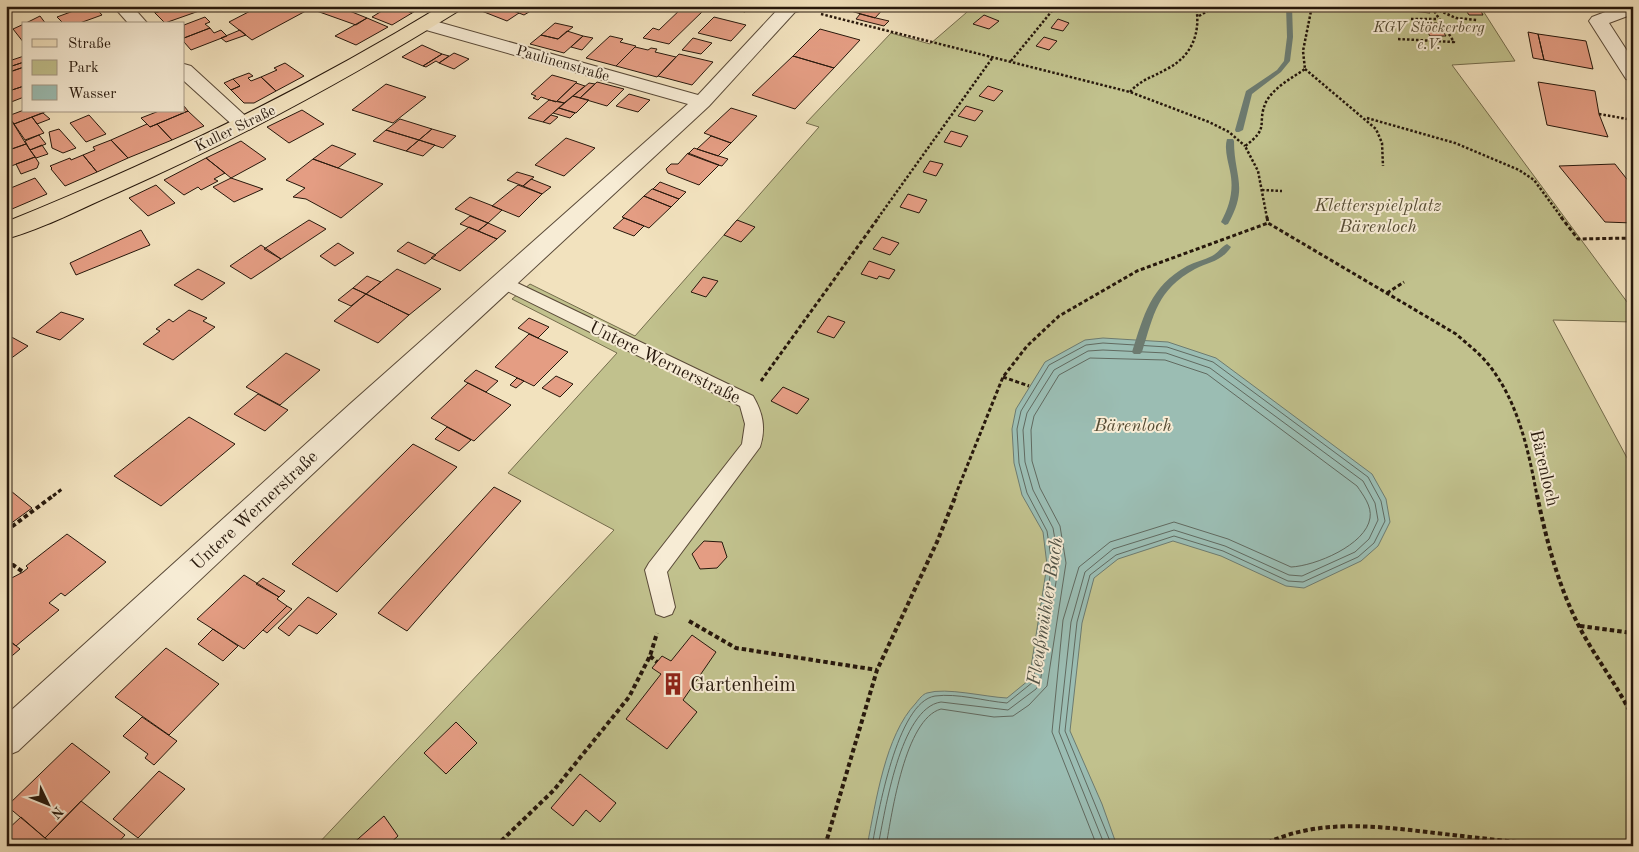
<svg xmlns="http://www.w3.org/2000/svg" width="1639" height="852" viewBox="0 0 1639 852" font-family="'Old Standard TT',serif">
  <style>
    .green { fill: #c1c18d; stroke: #746c4c }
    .water { fill: #9bbdb3; stroke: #6d7b70 }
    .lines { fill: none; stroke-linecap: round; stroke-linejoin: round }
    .shore { stroke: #616a60; stroke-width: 1 }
    .stream { fill: #6d7b70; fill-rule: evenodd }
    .building { fill: #e49d83; stroke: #27180c }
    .lane-casing { stroke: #5a4a38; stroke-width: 2 }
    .street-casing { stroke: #5a4a38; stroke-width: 2 }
    .primary-casing { stroke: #27180c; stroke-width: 2 }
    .path-far2 { stroke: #27180c; stroke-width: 2.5; stroke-dasharray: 2.5 2; stroke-linecap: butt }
    .path-far1 { stroke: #27180c; stroke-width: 3; stroke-dasharray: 4 2.5; stroke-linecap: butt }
    .path { stroke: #27180c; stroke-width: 4; stroke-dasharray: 4.5 3; stroke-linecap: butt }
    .lane { fill: #f7ecd5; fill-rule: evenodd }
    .street { fill: #f7ecd5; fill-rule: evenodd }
    .primary { fill: #f2e2be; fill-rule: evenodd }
    .labels { text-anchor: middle; stroke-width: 4; stroke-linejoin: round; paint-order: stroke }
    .far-park-label { font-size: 15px; font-style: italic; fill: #554b33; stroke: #f7ecd5 }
    .far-street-label { font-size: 15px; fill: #27180c; stroke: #f7ecd5 }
    .park-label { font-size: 18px; font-style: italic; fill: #554b33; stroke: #f7ecd5 }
    .street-label { font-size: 18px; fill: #27180c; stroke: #f7ecd5 }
    .water-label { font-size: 19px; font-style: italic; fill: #505246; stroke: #f7ecd5 }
    .near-poi-label { font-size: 21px; fill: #27180c; stroke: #f7ecd5; text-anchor: start }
  </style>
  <rect width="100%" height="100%" fill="#f2e2be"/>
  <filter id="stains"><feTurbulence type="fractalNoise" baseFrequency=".004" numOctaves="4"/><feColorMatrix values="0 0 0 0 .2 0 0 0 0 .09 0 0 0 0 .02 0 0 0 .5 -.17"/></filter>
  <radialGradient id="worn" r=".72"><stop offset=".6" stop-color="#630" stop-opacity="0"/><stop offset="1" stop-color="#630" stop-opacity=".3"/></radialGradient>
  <!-- green -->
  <path class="green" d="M974,6H1480L1515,61L1452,65L1633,310V322L1553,320L1633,469V846H316L614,530L508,473L617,353L512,299L530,284L635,336L819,127L806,123L891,33L930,44Z"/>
  <!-- water -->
  <path class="water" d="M1103,338L1168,342L1216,358L1372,474L1386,499L1390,522L1378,546L1361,561L1304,588L1286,586L1221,556L1173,541L1118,559L1094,578L1082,623L1070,731L1102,804L1117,846H867C876,802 885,735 916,703C919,699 923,694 927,693C946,687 985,697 1007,698L1029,680L1047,565L1043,532L1022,495L1014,463L1012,429L1016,409L1045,362L1085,340Z"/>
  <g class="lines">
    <!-- shore -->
    <path class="shore" d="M872,846C878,814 897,702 935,696C958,693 984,701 1007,703L1033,682L1052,564L1047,531L1027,493L1019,463L1017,429L1021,411L1049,365L1086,345L1103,343L1167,347L1213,362L1368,477L1381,501L1385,521L1374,543L1358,557L1303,582L1288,581L1223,551L1174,536L1116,555L1090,575L1077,622L1065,731L1112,846
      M878,846C885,812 900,708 941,702L1008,710L1036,689L1040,683L1059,563L1053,528L1033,490L1025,462L1023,430L1027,413L1054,370L1088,351L1103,350L1166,353L1210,368L1363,481L1375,503L1378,520L1369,539L1355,552L1302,576L1289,575L1225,546L1174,530L1113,549L1085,572L1071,622L1059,732L1105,846
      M886,846C892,813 905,719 941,709L994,717L1013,716L1029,705L1047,686L1066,563L1060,526L1040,488L1032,461L1031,430L1034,416L1059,375L1090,358L1165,360L1207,374L1357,486C1363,495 1372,506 1370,518C1366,545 1315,566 1291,567L1228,539L1174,522L1110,542L1079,567L1063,620L1052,732L1097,846"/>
    <!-- stream -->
    <path class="stream" d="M1286,6H1292L1293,37L1290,61L1281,72L1252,94L1243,130L1239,132H1236L1235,130L1246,91L1277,70L1284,61L1287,37Z
      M1227,139H1233L1234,141C1234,177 1249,187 1228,224L1225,225L1221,222C1230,205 1234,190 1230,171C1228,161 1224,149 1227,139Z
      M1227,244L1231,247C1222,261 1209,262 1195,269C1157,290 1154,314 1142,352L1140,354H1134L1132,352C1144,315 1150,287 1187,266C1195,262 1204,260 1212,256C1218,253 1221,247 1227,244Z"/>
  </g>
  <!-- building -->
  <path class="building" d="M87,6H94L102,15L77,24H64L57,17Z
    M148,6H175L155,13Z
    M175,6H194L199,11L165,23L155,13Z
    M260,6H315L252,40L229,22Z
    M315,6H337L367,18L356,25L311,9Z
    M390,6H395L412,13L392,25L372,17Z
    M395,6H424L412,13Z
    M486,6H515L511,10L519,13L507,21L479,10Z
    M515,6H539L524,15L511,10Z
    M653,6H684L678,12Z
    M684,6L705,9L669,44L643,38L653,28L659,30Z
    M721,6H750L745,12Z
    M838,6H886L875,18L837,7Z
    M1408,6H1426L1430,13L1411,11Z
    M1463,6H1478L1483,15H1469Z
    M860,14L876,18L889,21L884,26L856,19Z
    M984,15L999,21L989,29L973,24Z
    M40,16L46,24H24Z
    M205,17L210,22L205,24L210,28L184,38V25Z
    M714,17L746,25L731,41L698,33Z
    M367,18L388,27L356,45L335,36Z
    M1058,19L1069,23L1063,31L1051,28Z
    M555,23L573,27L558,39L541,35Z
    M1422,23H1437L1446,36H1430Z
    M24,24V43L13,29Z
    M210,28L214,33L221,30L227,36L191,50L184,42V38Z
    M820,29L860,40L834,68L793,56Z
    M240,30L246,35L226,42L221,38Z
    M567,31L583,36L564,53L530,44L541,35L558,39Z
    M1528,32L1538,34L1544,60L1533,58Z
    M1538,34L1586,41L1593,69L1544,60Z
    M583,36L593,38L582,50L571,47Z
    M610,36L623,39L620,42L636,46L616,66L586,58Z
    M1044,37L1057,41L1049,50L1036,46Z
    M693,38L712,43L701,54L682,50Z
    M422,45L442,54L423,66L402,57Z
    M635,47L648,50L651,48L657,49L655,52L676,57L657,77L616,66Z
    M454,53L469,59L454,69L439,63Z
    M442,54L449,56L439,63L436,61L426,67L423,66Z
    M679,54L713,62L692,85L658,76Z
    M24,56V62L6,68V62Z
    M793,56L834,68L795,109L752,95Z
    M24,62V67L10,72L6,68Z
    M285,63L304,76L276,91L261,77L277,70L274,68Z
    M24,67V86L6,92V73Z
    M249,73L253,76L248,78L251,81L261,77L276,91L254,103H244L231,90L240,86L233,79Z
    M552,75L577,82L556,102L541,97L538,100L533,98L536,96L531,94Z
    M233,79L240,86L231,90L224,83Z
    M597,82L624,89L607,106L580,98Z
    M1538,82L1595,91L1599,114L1608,137L1547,125Z
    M576,83L585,86L564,103L557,101Z
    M589,83L595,84L580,98L573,96Z
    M386,84L426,97L393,123L352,110Z
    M24,86V97L6,104V92Z
    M988,86L1003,91L994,101L979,96Z
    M629,94L650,100L638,112L616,106Z
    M573,96L589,100L576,113L559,108Z
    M549,100L564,103L543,122L528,118Z
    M184,106L188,111L150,127L141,118L159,111H184Z
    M966,106L983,111L975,121L958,116Z
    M559,108L575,113L570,118L553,113Z
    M731,108L757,116L731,143L704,133Z
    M24,110V111H47L14,124L8,116Z
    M302,110L324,124L289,143L267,127Z
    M188,111L204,126L172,140L157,124Z
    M43,113L50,119L37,124L32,117Z
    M89,115L106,134L86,142L70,123Z
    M551,115L558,117L550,124L543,122Z
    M32,117L44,133L25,140L14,124Z
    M10,118L26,144L6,151V121Z
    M400,119L432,129L419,140L386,130Z
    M147,124L150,127L157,124L172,140L128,158L111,140Z
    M59,129L76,148L63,153L52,148L49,132Z
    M432,129L456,136L443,148L419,140Z
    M386,130L419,140L406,151L373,141Z
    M951,131L968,136L961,147L944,142Z
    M39,135L46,144L30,150L25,141Z
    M711,136L731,143L718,156L697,149Z
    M566,138L595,148L564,176L535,165Z
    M111,140L128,158L97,172L83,155L95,150L93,147Z
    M419,140L435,145L423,156L406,151Z
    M241,141L266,159L231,178L206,158Z
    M26,144L35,157L6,168V151Z
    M42,145L48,154L36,158L30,150Z
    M332,145L356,154L338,168L313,159Z
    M694,148L697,149L728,159L722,166L718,165L688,154Z
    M688,153L719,165L699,185L668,173L666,169L671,164H678Z
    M83,155L97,172L65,186L51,169L52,168L50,166L70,158L71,160Z
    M35,157L39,163L37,168L21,174L16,164Z
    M206,158L225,173L214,179L218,181L201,190L198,187L184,195L164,180Z
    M313,159L338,168L383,184L341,218L306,199L293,197L305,188L286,180Z
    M930,161L943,164L936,176L923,172Z
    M1615,164L1633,187V223L1605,222L1559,166Z
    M517,172L534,177L523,186L507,180Z
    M35,178L47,194L12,209L6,201V190Z
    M231,178L263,189L234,202L213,187Z
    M531,179L551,187L542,194L523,186Z
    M660,182L686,192L679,199L653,189Z
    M156,185L175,203L148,216L129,198Z
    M518,185L542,194L519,217L492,206Z
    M652,189H653L679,199L671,207L644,196Z
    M908,194L927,200L919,213L900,207Z
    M644,196L671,207L649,228L622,217Z
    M470,197L493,206L502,210L488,223L455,209Z
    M470,216L488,223L478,231L460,224Z
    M624,218L644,226L634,236L613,228Z
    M309,220L326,229L281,259L264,249Z
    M737,220L755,227L741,242L724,235Z
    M488,223L506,231L497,239L478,231Z
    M469,227L497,239L460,271L431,258Z
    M141,230L150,245L76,275L70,263Z
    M882,237L899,243L890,255L873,249Z
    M408,242L436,255L425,264L397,251Z
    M338,243L354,253L335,266L320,256Z
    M261,245L281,259L251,279L230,266Z
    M869,261L895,270L889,279L879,276L877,279L861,274Z
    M198,269L225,283L202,300L174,285Z
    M397,269L441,289L409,315L366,294Z
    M367,276L381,282L366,294L353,288Z
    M703,277L718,281L706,297L691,292Z
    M353,288L366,294L351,306L338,300Z
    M366,294L409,315L378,343L334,321Z
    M189,310L207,318L203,321L215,327L173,360L143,344L160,331L156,329L169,319L173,322Z
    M61,312L84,319L60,340L36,332Z
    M828,316L845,322L834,338L817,332Z
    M529,318L549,327L538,338L518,328Z
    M6,334L28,346L6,362Z
    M529,334L568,352L534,386L495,367Z
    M286,353L320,370L280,405L246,387Z
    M476,370L498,381L486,392L464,381Z
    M556,376L573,384L560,397L542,388Z
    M517,378L524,381L516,388L510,385Z
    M468,383L511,405L474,441L431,418Z
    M783,387L809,399L797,414L771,401Z
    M258,394L288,410L265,431L234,414Z
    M189,417L235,444L161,506L114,476Z
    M447,427L471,440L459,451L435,439Z
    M413,444L457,467L337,592L292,564Z
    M6,487L32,508L6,527Z
    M494,487L521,501L407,631L378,613Z
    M67,534L106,562L65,596L61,593L49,603L59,610L16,646L6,638V581L23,572L28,568L26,566Z
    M704,541L722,542L727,557L717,568L700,569L692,554Z
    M244,575L279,597L277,599L287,606L244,649L197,619Z
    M263,578L283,590L285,591L279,597L256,584Z
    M308,597L337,614L317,634L299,625L289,636L278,628Z
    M287,606L292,609L267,633L263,630Z
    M213,629L238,646L223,661L198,644Z
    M692,635L716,652L683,700L697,712L667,749L626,719L661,674L652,668L662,656L671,661Z
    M6,638L20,649L6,661Z
    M166,648L219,684L169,735L115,697Z
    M142,717L177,741L154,765L145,758L148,754L123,736Z
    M456,722L477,743L446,774L424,753Z
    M72,743L110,772L45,838L7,806Z
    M159,771L185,789L138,838L113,819Z
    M580,774L616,803L600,822L586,810L573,826L551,808Z
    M81,801L125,835L115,846H55L45,838Z
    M384,816L398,836L387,846H350Z
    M21,817L45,838L55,846H6V831Z"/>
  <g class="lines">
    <defs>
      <path id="lane" d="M503,276L753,396C763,413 766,428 760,447L667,572L675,607L672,614L664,617L656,614L645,570L649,563L742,444L745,424L740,406L497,286L495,282L497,278Z"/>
      <path id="street" d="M113,6H132L148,24H129Z
        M781,6H807L804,10L795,12L709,106L370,420L18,751L6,756V715L350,404L688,104L419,28L416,24L419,20L425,19L431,20L698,95Z
        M1621,6H1633V14L1609,23L1633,60V81L1626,79L1589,21L1592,17Z
        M184,64L191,66L251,121L254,125L251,129L244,131L237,129L184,81Z"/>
      <path id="primary" d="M441,6H463L460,10C350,78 237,140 119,192C82,208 45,228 6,239V222C159,160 300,92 441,6Z"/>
    </defs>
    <!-- lane casing -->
    <use href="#lane" class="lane-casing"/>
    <!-- street casing -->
    <use href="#street" class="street-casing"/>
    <!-- primary casing -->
    <use href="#primary" class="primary-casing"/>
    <!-- path-far2 -->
    <path class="path-far2" d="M1431,7L1456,18L1477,20
      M821,14L1130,92L1209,122L1229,132L1245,146
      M1199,16L1216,6
      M1411,19H1438
      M1398,39L1454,42L1431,6
      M1011,61L1056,6
      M1305,69L1376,129L1382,143L1383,166
      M1130,92C1140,80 1153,77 1167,69C1192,56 1201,33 1196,6
      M1599,114L1633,120
      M1367,118L1455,143L1519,170L1534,180L1562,218
      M1262,190L1282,191
      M878,218L993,57
      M1267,218L1258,171L1245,146C1271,127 1256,124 1266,102C1274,87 1292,78 1305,69L1303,51L1312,6"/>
    <!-- path-far1 -->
    <path class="path-far1" d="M1267,217L1268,223L1456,334C1465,342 1474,349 1482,357C1517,395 1528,448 1537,496
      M1561,217L1578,239L1633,238
      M1387,293L1404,282
      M1003,377L1029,386
      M761,381L879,217
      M53,496L62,489
      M955,496L1003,377L1027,346L1059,316L1137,271L1268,223"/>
    <!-- path -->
    <path class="path" d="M1537,495C1547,543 1559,589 1582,632C1598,661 1619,688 1633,718
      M6,531L54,495
      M6,570L13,565L23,572
      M689,621L736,648L877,670
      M1580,626L1633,633
      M650,656L657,662
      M496,846L554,790L629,697L650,656L657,633
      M825,846L877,670L937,542L956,495
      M1261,846C1320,815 1389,828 1453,835C1486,839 1519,842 1552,846"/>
    <!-- lane -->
    <use href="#lane" class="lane"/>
    <!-- street -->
    <use href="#street" class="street"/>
    <!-- primary -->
    <use href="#primary" class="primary"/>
  </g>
  <!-- icons -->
  <defs>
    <symbol id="building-bare" viewBox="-9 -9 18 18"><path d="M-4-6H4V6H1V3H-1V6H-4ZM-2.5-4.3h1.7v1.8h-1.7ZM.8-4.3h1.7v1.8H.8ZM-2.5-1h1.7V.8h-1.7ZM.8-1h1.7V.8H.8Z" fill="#8f2418" stroke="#f7ecd5" stroke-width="2.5" paint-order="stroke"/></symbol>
  </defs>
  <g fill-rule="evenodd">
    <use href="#building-bare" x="657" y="668" width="32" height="32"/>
  </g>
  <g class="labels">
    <!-- far-park labels -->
    <g class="far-park-label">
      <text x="1429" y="32">KGV Stöckerberg<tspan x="1429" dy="17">e.V.</tspan></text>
    </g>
    <!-- far-street labels -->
    <g class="far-street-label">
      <text transform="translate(563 63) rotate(16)" y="5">Paulinenstraße</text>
      <text transform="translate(235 128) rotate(-26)" y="5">Kuller Straße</text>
    </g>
    <!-- park labels -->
    <g class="park-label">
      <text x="1378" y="211">Kletterspielplatz<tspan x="1378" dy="21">Bärenloch</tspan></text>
      <text x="1133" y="431">Bärenloch</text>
    </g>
    <!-- street labels -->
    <g class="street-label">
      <text transform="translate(665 362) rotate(26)" y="6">Untere Wernerstraße</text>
      <text transform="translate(1545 468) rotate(77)" y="6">Bärenloch</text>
      <text transform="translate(254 510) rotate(-43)" y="6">Untere Wernerstraße</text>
    </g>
    <!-- water labels -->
    <g class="water-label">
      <text transform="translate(1044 611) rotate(-81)" y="7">Fleußmühler Bach</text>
    </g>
    <!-- near-poi labels -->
    <g class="near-poi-label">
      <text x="690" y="691">Gartenheim</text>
    </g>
  </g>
  <!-- margin -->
  <rect width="1639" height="852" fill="none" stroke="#f2e2be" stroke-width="25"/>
  <rect x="8" y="8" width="1624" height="837" fill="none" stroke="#27180c" stroke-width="2.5"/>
  <rect x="12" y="12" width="1614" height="827" fill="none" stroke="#27180c"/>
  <!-- legend -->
  <rect x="22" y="22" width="162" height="90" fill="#f7ecd5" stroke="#a49785"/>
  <rect x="32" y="39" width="25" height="8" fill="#f2e2be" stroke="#a49785"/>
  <text x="68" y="48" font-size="15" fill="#27180c">Straße</text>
  <rect x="32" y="60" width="25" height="15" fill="#c1c18d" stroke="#a49785"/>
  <text x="68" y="72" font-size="15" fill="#27180c">Park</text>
  <rect x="32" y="85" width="25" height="15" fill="#9bbdb3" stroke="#a49785"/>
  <text x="68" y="98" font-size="15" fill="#27180c">Wasser</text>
  <!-- north arrow -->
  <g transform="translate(48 804) rotate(133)" stroke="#f7ecd5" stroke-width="4" paint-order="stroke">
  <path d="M0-4L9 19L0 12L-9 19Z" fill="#27180c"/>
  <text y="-8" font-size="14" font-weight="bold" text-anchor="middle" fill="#27180c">N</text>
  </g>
  <rect width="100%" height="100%" filter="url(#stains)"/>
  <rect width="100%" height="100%" fill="url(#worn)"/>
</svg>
